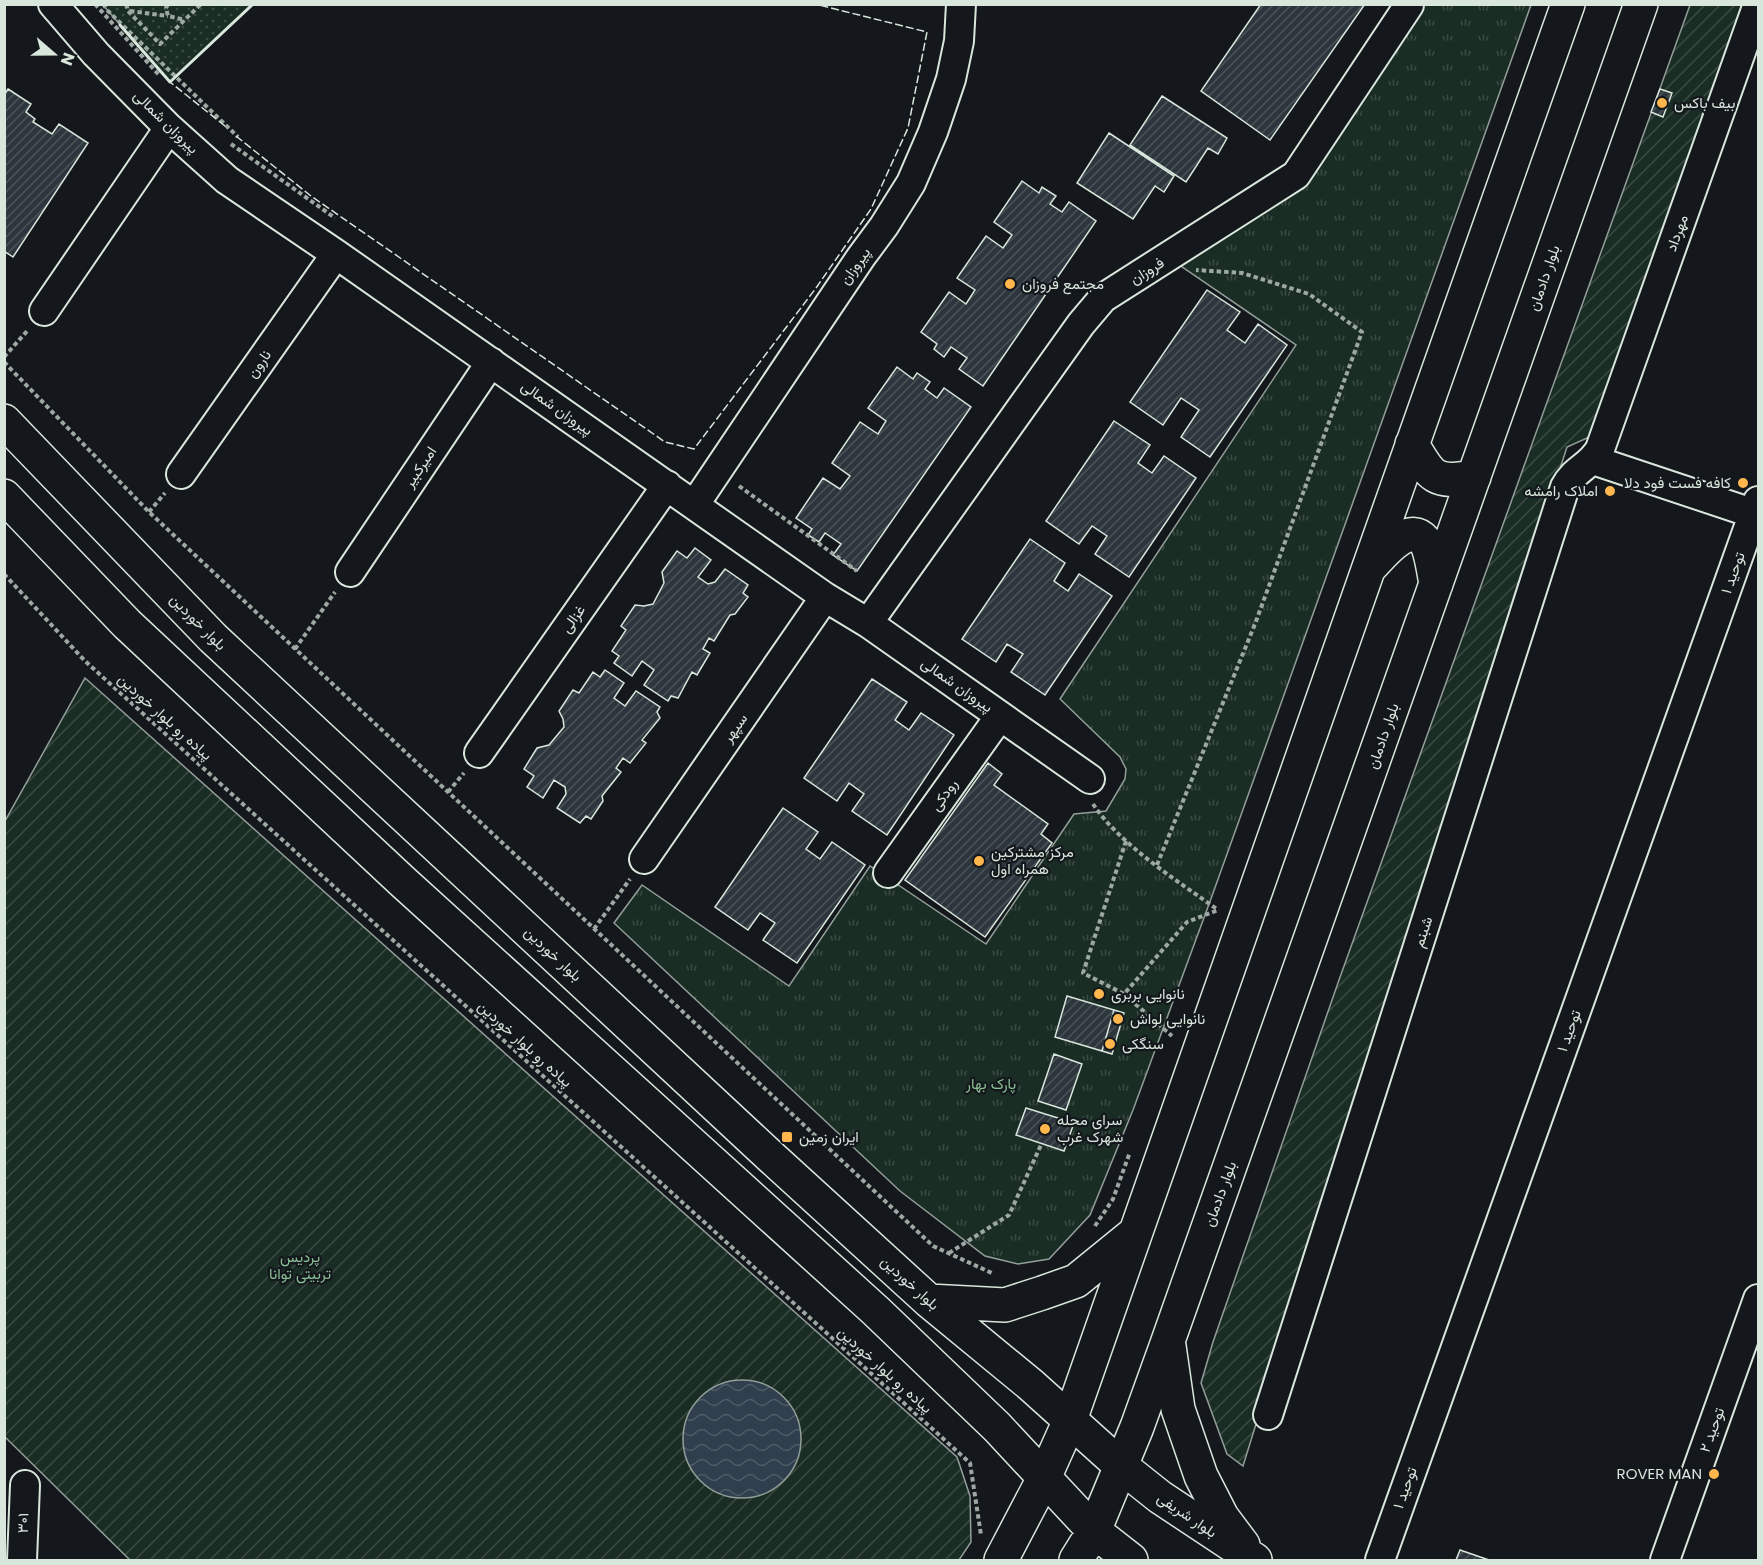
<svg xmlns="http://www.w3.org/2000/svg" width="1763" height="1565" viewBox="0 0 1763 1565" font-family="Poppins,Vazirmatn,sans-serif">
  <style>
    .grass { fill: url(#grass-dots); stroke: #939e99; stroke-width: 1.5 }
    .park { fill: url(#park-tufts); stroke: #939e99; stroke-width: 1.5 }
    .garden { fill: url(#garden-furrows); stroke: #939e99; stroke-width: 1.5 }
    .water { fill: url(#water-waves); stroke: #939e99; stroke-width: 1.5 }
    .building { fill: url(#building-hatch); stroke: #d8e6dc; stroke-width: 1.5 }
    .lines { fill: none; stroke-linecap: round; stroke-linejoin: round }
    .minor-casing { stroke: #d8e6dc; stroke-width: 32 }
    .major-casing { stroke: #d8e6dc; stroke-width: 36 }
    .path { stroke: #9da8a2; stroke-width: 4; stroke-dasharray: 4.5 3; stroke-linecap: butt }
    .minor { stroke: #14181c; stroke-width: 28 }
    .major { stroke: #14181c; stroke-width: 33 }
    .fence { stroke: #d8e6dc; stroke-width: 1.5; stroke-dasharray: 8 3; stroke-linecap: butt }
    .wall { stroke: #d8e6dc; stroke-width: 3 }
    .poi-dot { fill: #ffb74d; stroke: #14181c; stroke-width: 2 }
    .labels { text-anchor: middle; stroke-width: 4.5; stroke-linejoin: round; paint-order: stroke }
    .poi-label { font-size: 15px; fill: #d8e6dc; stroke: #14181c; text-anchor: start }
    .street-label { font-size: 15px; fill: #d8e6dc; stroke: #14181c }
    .park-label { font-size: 15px; fill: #8ac095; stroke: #14181c }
  </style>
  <defs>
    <pattern id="grass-dots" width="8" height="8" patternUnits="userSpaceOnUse" patternTransform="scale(1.5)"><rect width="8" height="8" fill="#1a2d24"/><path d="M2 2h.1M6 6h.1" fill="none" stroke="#3b4b43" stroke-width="1.8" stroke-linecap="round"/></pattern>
    <pattern id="park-tufts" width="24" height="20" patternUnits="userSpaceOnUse" patternTransform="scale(1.5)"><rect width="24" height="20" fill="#1a2d24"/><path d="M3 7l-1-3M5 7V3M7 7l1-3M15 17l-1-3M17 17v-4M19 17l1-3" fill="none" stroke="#3b4b43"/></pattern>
    <pattern id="garden-furrows" width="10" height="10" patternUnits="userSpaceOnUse" patternTransform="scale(1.5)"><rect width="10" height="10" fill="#1a2d24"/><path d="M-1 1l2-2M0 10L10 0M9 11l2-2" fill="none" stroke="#3b4b43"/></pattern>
    <pattern id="water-waves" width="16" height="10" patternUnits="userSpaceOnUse" patternTransform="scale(1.5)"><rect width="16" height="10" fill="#2f3f4d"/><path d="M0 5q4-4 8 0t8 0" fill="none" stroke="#4c5b66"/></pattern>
    <pattern id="building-hatch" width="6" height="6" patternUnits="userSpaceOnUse" patternTransform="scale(1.5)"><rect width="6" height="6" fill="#2c363c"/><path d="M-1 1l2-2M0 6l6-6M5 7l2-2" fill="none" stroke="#4a5358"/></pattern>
  </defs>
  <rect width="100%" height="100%" fill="#14181c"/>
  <!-- grass -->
  <path class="grass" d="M103,5H253L170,82Z"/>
  <!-- park -->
  <path class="park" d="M1422,5H1531L1212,896L1133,1110L1090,1215L1049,1259L1018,1264L985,1256L900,1191L614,923L642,885L789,986L870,866L986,944L1074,814L1106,811L1125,779L1126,769L1120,757L1060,699L1296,345L1178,264L1299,191L1365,94Z"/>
  <!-- garden -->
  <path class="garden" d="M1690,5H1746L1596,434L1567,447L1355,1105L1243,1466L1227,1454L1201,1383L1213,1342L1339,980Z
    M85,678L957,1457L970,1496L971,1542L959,1560H130L5,1437V821Z"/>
  <!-- water -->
  <path class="water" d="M683 1439a59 59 0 1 1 118 0a59 59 0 1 1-118 0Z"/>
  <!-- building -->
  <path class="building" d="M1261,4H1365L1270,140L1201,91Z
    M8,89L31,104L26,112L35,119L33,122L52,134L59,124L88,143L13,257L4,251V95Z
    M1660,89L1672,93L1663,117L1651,112Z
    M1162,96L1227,138L1218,154L1208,148L1186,182L1130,145Z
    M1109,133L1174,176L1164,192L1155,186L1133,219L1077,183Z
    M1022,181L1039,193L1042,187L1056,196L1050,204L1062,212L1069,202L1096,221L983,386L959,369L967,358L951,347L944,357L934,349L937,344L921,332L949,292L966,304L975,290L957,278L986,236L1003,248L1012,235L994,222Z
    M1207,290L1240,312L1227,330L1245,343L1258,324L1287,345L1210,457L1181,437L1199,410L1181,398L1163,425L1130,402Z
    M897,367L913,379L917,373L930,382L925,389L937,398L944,388L971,407L857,571L833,555L841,544L825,533L819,542L808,535L812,529L796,518L823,478L840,489L850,476L832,463L860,422L878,434L886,421L868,408Z
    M1114,421L1150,445L1138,463L1152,473L1164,456L1196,478L1129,577L1095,554L1107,536L1092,526L1079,544L1046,521Z
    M1030,539L1065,563L1054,581L1068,591L1079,574L1112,596L1045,695L1011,672L1023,654L1007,644L996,662L962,639Z
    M695,548L711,560L698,577L708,584L715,582L725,569L748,585L743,593L748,597L735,614L730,615L714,641L709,638L703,649L710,653L697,675L692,672L678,698L671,696L668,701L644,685L654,670L642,661L632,676L614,663L619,656L612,651L626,630L621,626L635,605L644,606L653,604L664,583L662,572L677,551L687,558Z
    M605,670L624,683L614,698L625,706L636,691L660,707L657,712L660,718L642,740L646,743L630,763L623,758L616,768L621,772L602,796L603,801L591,819L586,816L580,823L557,808L566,794L565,787L554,780L543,798L527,787L534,776L524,769L537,748L549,745L564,727L563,719L559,711L573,690L579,693L593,672L600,677Z
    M872,679L907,702L895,720L909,730L921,713L954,735L887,835L852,811L864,794L849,783L837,801L804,778Z
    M988,763L1002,774L994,785L1048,824L1041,834L1052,843L985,937L905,880Z
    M783,808L818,832L806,849L820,859L832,842L865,865L797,963L763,940L775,923L760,913L748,930L715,907Z
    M1067,996L1114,1010L1102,1051L1055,1037Z
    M1114,1010L1124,1013L1112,1054L1102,1051Z
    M1054,1054L1082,1064L1066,1110L1038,1101Z
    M1026,1108L1074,1123L1064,1151L1016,1135Z
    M1460,1550L1489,1560H1456Z"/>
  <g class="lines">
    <defs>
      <path id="minor" d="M53,4L96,54L169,128L227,180L336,254L825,597L868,623L1090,779
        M44,311L169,128
        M1593,460L1758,515
        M181,474L336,254
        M695,504L861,257L884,226L911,183L933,132L951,79L959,41L961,4
        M350,572L491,362
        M868,623L1081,324L1103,298L1296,175L1409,5
        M479,753L667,485
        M644,859L825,597
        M888,873L1000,716
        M1268,1415L1565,487C1575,468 1590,467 1600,449L1758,4
        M22,1560L25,1485
        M1380,1560L1758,501
        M1665,1560L1758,1299"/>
      <path id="major" d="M4,421L213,638L770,1156L929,1301L1031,1385L1121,1466L1160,1497L1255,1560
        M1412,444C1431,477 1434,484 1474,477
        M4,496L127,624L402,881L876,1311L997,1427L1094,1531L1131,1560
        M1371,566C1382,555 1409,520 1425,541C1431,550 1434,573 1436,584
        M929,1301L1005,1305L1042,1293L1076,1281L1135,1233
        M1169,1346L1178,1409L1201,1476L1222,1517L1243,1545
        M1001,1560L1044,1478L1070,1420L1368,570L1568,4
        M1076,1560L1094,1531L1137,1427L1168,1341L1641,4"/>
    </defs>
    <!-- minor casing -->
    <use href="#minor" class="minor-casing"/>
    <!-- major casing -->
    <use href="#major" class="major-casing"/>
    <!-- path -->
    <path class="path" d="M95,4L159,75
      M103,4L108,11L238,137
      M126,4L128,11L160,44L201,4
      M168,4L166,8L168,16L185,20
      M130,11L168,16
      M231,144L335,218
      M4,357L28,330
      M4,362L149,512L933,1246L994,1274
      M739,486L857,571
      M149,512L165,493
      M4,574L85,661L970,1463L981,1535
      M295,649L335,592
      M448,792L464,773
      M1093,804C1120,845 1178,881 1218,910
      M1126,841L1083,973L1124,994L1187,922L1218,910
      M1157,865L1255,624L1362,332L1309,294L1242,273L1196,270
      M594,929L630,879
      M1124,994L1172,1036
      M1095,1226L1113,1199L1130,1152
      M949,1253L1009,1215L1041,1145"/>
    <!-- minor -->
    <use href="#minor" class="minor"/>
    <!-- major -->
    <use href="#major" class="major"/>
    <!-- fence -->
    <path class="fence" d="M225,126L170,82L253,4
      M236,136L311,196L665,442L694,449L816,288L871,209L908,128L927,32L815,4"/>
    <!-- wall -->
    <path class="wall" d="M120,25L170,82L253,4"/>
  </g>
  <!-- markers -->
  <g class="poi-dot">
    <circle cx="1662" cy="103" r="6"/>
    <circle cx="1010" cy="284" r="6"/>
    <circle cx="1743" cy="483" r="6"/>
    <circle cx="1610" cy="491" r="6"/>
    <circle cx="979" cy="861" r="6"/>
    <circle cx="1099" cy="994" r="6"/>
    <circle cx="1118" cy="1019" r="6"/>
    <circle cx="1110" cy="1044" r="6"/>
    <circle cx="1045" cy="1129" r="6"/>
    <rect x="781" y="1131" width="12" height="12" rx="3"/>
    <circle cx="1714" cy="1474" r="6"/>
  </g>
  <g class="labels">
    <!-- poi labels -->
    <g class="poi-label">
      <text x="1674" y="108">بیف باکس</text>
      <text x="1022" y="289">مجتمع فروزان</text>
      <text x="1731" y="488" text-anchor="end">کافه فست فود دلا</text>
      <text x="1598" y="496" text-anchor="end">املاک رامشه</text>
      <text x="991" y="857">مرکز مشترکین<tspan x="991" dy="17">همراه اول</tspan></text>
      <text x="1111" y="999">نانوایی بربری</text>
      <text x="1130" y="1024">نانوایی لواش</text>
      <text x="1122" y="1049">سنگکی</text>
      <text x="1057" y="1125">سرای محله<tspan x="1057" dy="17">شهرک غرب</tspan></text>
      <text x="799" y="1142">ایران زمین</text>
      <text x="1702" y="1479" text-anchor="end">ROVER MAN</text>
    </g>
    <!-- street labels -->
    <g class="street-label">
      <text transform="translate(166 122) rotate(44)" y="5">پیروزان شمالی</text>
      <text transform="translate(1677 233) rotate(-70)" y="5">مهرداد</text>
      <text transform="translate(855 266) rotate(-55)" y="5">پیروزان</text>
      <text transform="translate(1147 271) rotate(-32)" y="5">فروزان</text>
      <text transform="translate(1544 278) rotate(-71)" y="5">بلوار دادمان</text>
      <text transform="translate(259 364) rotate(-55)" y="5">نارون</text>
      <text transform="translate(557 408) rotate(35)" y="5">پیروزان شمالی</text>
      <text transform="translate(420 467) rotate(-56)" y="5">امیرکبیر</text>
      <text transform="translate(1733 573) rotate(-70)" y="5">توحید ۱</text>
      <text transform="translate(573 619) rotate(-55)" y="5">غزالی</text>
      <text transform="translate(198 622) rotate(45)" y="5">بلوار خوردین</text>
      <text transform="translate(957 685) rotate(35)" y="5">پیروزان شمالی</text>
      <text transform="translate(165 717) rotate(42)" y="5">پیاده رو بلوار خوردین</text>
      <text transform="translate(735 728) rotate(-55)" y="5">سپهر</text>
      <text transform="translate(1383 736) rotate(-71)" y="5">بلوار دادمان</text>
      <text transform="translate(944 795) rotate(-55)" y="5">رودکی</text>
      <text transform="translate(1423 932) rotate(-72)" y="5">شبنم</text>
      <text transform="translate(553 954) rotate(43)" y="5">بلوار خوردین</text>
      <text transform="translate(1569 1031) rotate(-70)" y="5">توحید ۱</text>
      <text transform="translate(525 1044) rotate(42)" y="5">پیاده رو بلوار خوردین</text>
      <text transform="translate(1220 1194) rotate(-70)" y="5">بلوار دادمان</text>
      <text transform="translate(910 1283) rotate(42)" y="5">بلوار خوردین</text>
      <text transform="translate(885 1370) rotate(42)" y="5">پیاده رو بلوار خوردین</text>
      <text transform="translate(1712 1430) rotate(-70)" y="5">توحید ۲</text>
      <text transform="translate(1405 1488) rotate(-70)" y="5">توحید ۱</text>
      <text transform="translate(1187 1515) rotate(34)" y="5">بلوار شریفی</text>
      <text transform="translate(23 1523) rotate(-88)" y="5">۳۰۱</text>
    </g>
    <!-- park labels -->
    <g class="park-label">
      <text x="991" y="1089">پارک بهار</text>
      <text x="300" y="1262">پردیس<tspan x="300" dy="17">تربیتی توانا</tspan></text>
    </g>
  </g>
  <!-- border -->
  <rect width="1763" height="1565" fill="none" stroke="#d8e6dc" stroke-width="12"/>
  <!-- north arrow -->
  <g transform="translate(54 54) rotate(110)" stroke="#14181c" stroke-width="4.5" paint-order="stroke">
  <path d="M0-4.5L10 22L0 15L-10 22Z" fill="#d8e6dc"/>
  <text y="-9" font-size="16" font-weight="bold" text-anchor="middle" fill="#d8e6dc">N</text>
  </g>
</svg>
